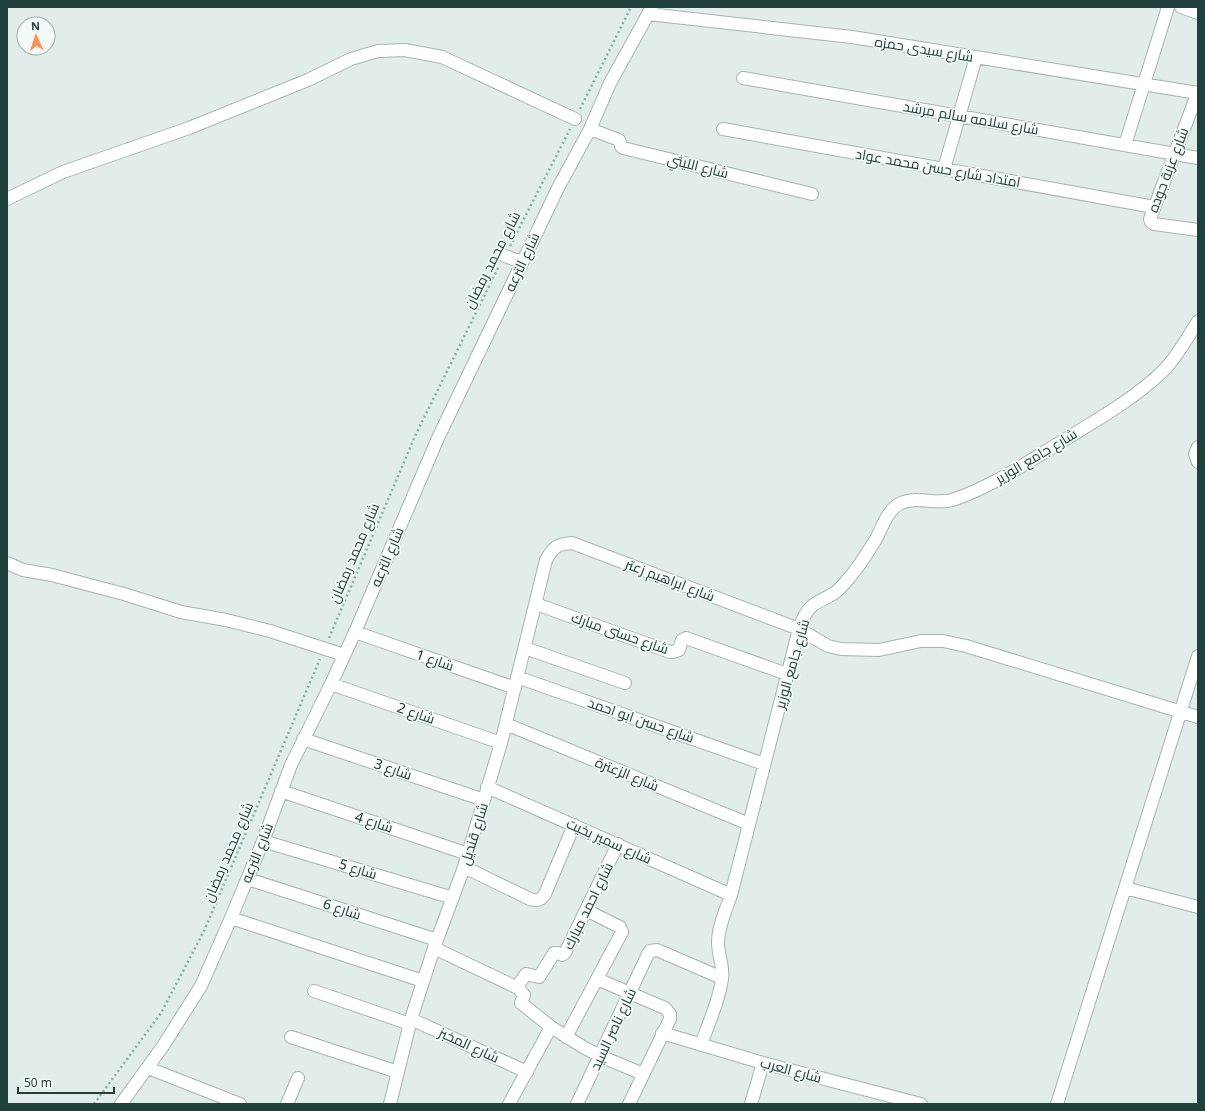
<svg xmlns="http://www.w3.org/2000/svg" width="1205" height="1111" viewBox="0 0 1205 1111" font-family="'Noto Sans',Cairo,sans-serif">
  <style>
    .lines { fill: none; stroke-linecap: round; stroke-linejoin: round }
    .minor-casing { stroke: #a4b5b2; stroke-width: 14 }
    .path { stroke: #81b2a9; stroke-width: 2.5; stroke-dasharray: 2 3; stroke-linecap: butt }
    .minor { stroke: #fff; stroke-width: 12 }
    .labels { text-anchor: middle; stroke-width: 3.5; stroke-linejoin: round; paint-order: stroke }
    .street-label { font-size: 14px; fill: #213f3b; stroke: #f3f9f7 }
  </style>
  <rect width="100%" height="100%" fill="#e2edea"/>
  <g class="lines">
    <defs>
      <path id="minor" d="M1181,7L1198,13
        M648,14L852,37L1198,93
        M743,78L1198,158
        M1198,92L1150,219L1151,222L1154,224L1198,230
        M590,129L619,140L621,146L623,148L812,194
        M723,129L1154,207
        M1125,145L1168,7
        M944,169L976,57
        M7,199L63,172L189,128L308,80L351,59L378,51L405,50L442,57L575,119
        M505,256L522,262
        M1198,447L1195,454L1198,462
        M7,563L23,570L52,575L82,583L124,594L181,612L226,620L270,631L344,655
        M536,604L670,652H673L679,650L682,640L686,638L787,674
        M355,632L515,688
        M525,648L625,683
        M517,677L764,764
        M331,684L501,743
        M506,724L749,824
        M303,739L484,800
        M487,787L731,895
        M281,791L468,854
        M263,841L453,898
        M618,844L565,953L562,955L558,953H554L539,977L526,974L519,984L518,988L524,995L521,1003L551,1027L583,1047L600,1056L643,1074
        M464,867L530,899C537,901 540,901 545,894L574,825
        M248,879L437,940
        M1125,888L1198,907
        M231,918L423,981
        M434,948L518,988
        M597,979L665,1008L670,1014V1019L629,1104
        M314,991L410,1024
        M411,1019L527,1072
        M662,1033L763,1063L921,1104
        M291,1037L398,1072
        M566,1037L622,932L620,927L586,910
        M701,1045C708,1024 719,1002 722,979C724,967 718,955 718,943C718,926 726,910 731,895L799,629C802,621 805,612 812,606C818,601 826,598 833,594C841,589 848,579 854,572C862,562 869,550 876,539C882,528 887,511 899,504C915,495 934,505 952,500C989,488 1023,465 1056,445C1093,422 1132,401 1163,371C1178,356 1187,338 1198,321
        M148,1068L240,1104
        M121,1104L163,1046L201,986L231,918L263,841L291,765L331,684L355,632L438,438L558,188L590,129L610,83L652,7
        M287,1104L298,1078
        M390,1104L411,1019L434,948L464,867L501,743L546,560C553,547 557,544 572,543L799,629L828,646L841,649L879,650L921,641H943L966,646L1198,717
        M509,1104L551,1027
        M577,1104L648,954L650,951L657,950L722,978
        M751,1104L763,1063
        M1057,1104L1198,656"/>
    </defs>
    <!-- minor casing -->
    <use href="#minor" class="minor-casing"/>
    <!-- path -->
    <path class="path" d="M580,109L631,7
      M510,246L570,129
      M329,638L416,434L499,266
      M94,1104L161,1013L204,931L320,659"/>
    <!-- minor -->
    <use href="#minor" class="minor"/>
  </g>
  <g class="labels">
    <!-- street labels -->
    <g class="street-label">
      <text transform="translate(924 49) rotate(9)" y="5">شارع سيدى حمزه</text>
      <text transform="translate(971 118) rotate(10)" y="5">شارع سلامه سالم مرشد</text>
      <text transform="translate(698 166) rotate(14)" y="5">شارع الليثي</text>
      <text transform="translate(938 168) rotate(10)" y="5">امتداد شارع حسن محمد عواد</text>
      <text transform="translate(1168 170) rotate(-69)" y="5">شارع عزبة جوده</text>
      <text transform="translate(492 260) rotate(-63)" y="5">شارع محمد رمضان</text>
      <text transform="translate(522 262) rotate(-65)" y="5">شارع الترعه</text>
      <text transform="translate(1036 456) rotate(-31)" y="5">شارع جامع الوزير</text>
      <text transform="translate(354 553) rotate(-67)" y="5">شارع محمد رمضان</text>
      <text transform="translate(387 557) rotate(-67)" y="5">شارع الترعه</text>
      <text transform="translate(670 580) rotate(21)" y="5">شارع ابراهيم زعتر</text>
      <text transform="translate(620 633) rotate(19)" y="5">شارع حسنى مبارك</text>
      <text transform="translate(435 660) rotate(19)" y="5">شارع 1</text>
      <text transform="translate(792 664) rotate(-74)" y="5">شارع جامع الوزير</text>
      <text transform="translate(416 713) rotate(19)" y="5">شارع 2</text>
      <text transform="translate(641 720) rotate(19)" y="5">شارع حسن ابو احمد</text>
      <text transform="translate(393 769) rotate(19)" y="5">شارع 3</text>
      <text transform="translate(627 774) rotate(22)" y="5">شارع الزعترة</text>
      <text transform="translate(374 822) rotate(18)" y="5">شارع 4</text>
      <text transform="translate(474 834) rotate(-73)" y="5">شارع قنديل</text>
      <text transform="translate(609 841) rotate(24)" y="5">شارع سمير بخيت</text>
      <text transform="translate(228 852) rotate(-67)" y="5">شارع محمد رمضان</text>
      <text transform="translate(257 853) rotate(-68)" y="5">شارع الترعه</text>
      <text transform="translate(358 869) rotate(17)" y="5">شارع 5</text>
      <text transform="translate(588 906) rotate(-64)" y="5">شارع احمد مبارك</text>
      <text transform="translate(342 909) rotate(18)" y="5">شارع 6</text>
      <text transform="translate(613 1029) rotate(-65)" y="5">شارع ناصر السيد</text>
      <text transform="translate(469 1045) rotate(25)" y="5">شارع المخبز</text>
      <text transform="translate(791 1070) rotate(15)" y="5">شارع العرب</text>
    </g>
  </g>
  <!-- border -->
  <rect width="1205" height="1111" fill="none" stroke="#213f3b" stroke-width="16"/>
  <!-- north arrow -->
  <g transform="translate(36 36) rotate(357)"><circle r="19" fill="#f3f9f7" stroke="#9fafac"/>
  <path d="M0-3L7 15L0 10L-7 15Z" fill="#f89256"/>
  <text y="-6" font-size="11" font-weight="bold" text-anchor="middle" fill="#213f3b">N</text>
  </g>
  <!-- scale -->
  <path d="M18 1087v6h96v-6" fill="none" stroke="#213f3b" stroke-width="2"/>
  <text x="24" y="1087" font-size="12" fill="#213f3b" stroke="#f3f9f7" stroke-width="3" paint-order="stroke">50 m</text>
</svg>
